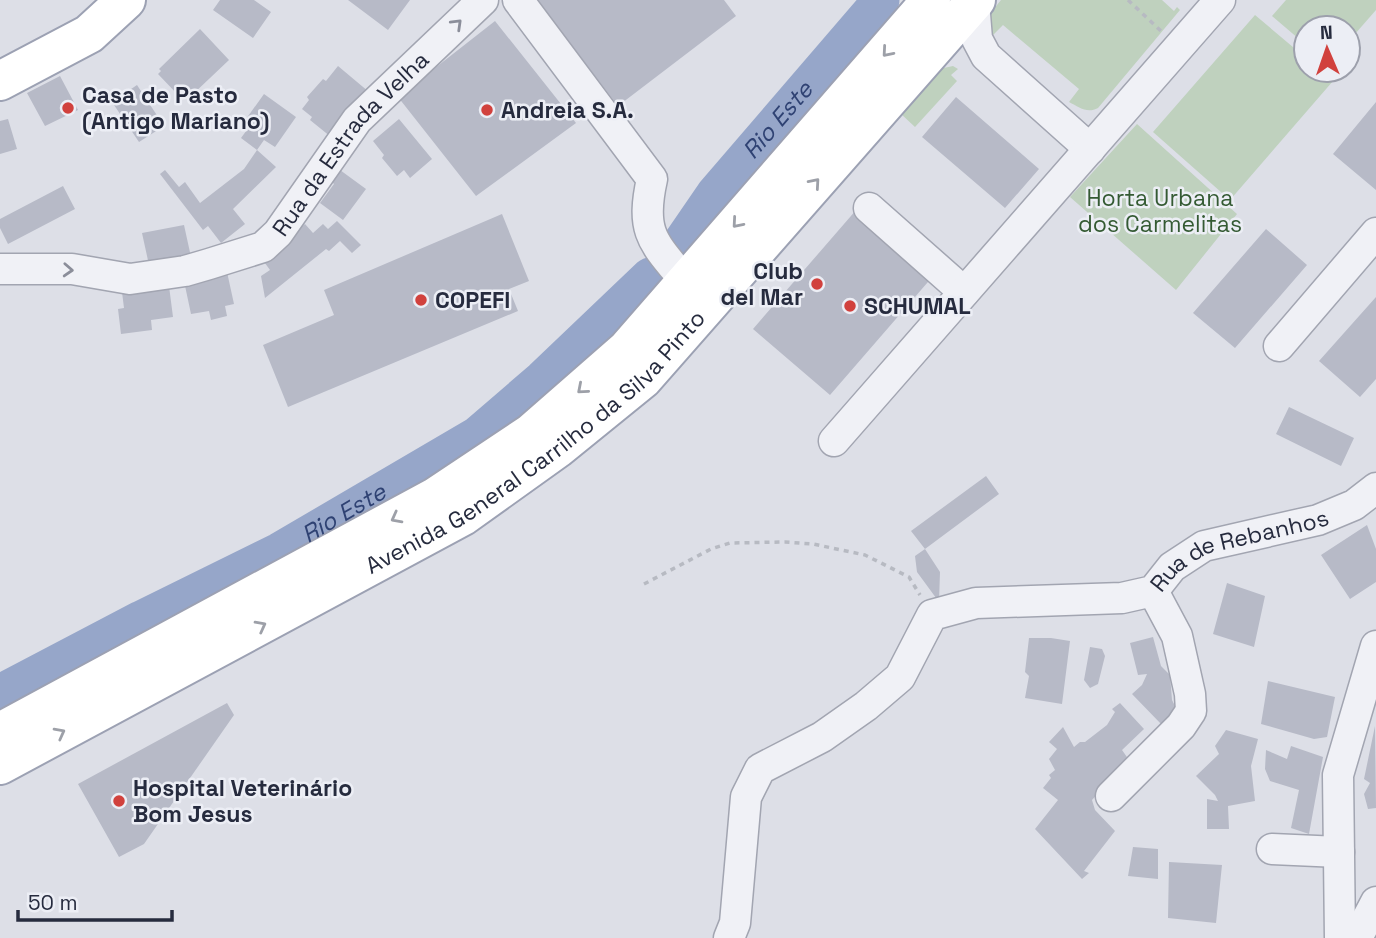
<svg xmlns="http://www.w3.org/2000/svg" width="1376" height="938" viewBox="0 0 1376 938" font-family="'Space Grotesk',sans-serif">
  <style>
    .green { fill: #bfd1be }
    .lines { fill: none; stroke-linecap: round; stroke-linejoin: round }
    .river { stroke: #96a6c9; stroke-width: 37 }
    .building { fill: #b7bac7 }
    .minor-casing { stroke: #a2a5b1; stroke-width: 33 }
    .major-casing { stroke: #9ca1b3; stroke-width: 42 }
    .path { stroke: #b7bac2; stroke-width: 3.5; stroke-dasharray: 5 5; stroke-linecap: butt }
    .minor { stroke: #f0f1f6; stroke-width: 30 }
    .major { stroke: #fff; stroke-width: 38 }
    .oneway { stroke: #8b8e9a }
    .oneway2 { stroke: #9da0a8 }
    .poi-dot { fill: #d1413d; stroke: #eceef5; stroke-width: 2.5 }
    .labels { text-anchor: middle; stroke-width: 5; stroke-linejoin: round; paint-order: stroke }
    .poi-label { font-size: 23px; font-weight: bold; fill: #262b3e; stroke: #eceef5; text-anchor: start }
    .street-label { font-size: 23px; fill: #262b3e; stroke: #eceef5 }
    .park-label { font-size: 23px; fill: #345a33; stroke: #eceef5 }
    .water-label { font-size: 24px; font-style: italic; fill: #2f4273; stroke: #eceef5 }
  </style>
  <rect width="100%" height="100%" fill="#dddfe7"/>
  <!-- green -->
  <path class="green" d="M1001,0H1162L1174,11L1177,7L1180,10L1098,108C1087,114 1079,107 1069,102L1079,89L1003,25L991,37L989,15Z
    M1286,0H1376V10L1348,42V28H1306V45L1272,16Z
    M1255,15L1306,58V70H1320L1333,81L1230,200L1153,132Z
    M953,66L958,69L951,75L957,81L915,127L900,113L939,69Z
    M1137,124L1237,214L1176,290L1070,197Z"/>
  <g class="lines">
    <!-- river -->
    <g class="river">
      <path id="s1" d="M680,244L715,193L881,0"/>
      <path id="s2" d="M0,693L141,619L279,551L477,435L542,379L650,276"/>
    </g>
  </g>
  <!-- building -->
  <path class="building" d="M220,0H254L271,12L253,38L213,10Z
    M348,0H410L388,30Z
    M537,0H724L736,16L618,106Z
    M495,21L576,123L476,196L398,97Z
    M200,29L229,60L191,96L185,90L179,96L158,74L161,71L159,69Z
    M338,66L369,92L331,137L310,120L312,117L302,109L309,100L307,97L323,79L326,81Z
    M60,76L78,110L45,126L27,93Z
    M137,85L164,126L139,142L112,102Z
    M264,94L296,117L275,147L264,140L257,150L241,138L252,123L246,119Z
    M956,97L1039,169L1005,208L922,137Z
    M1376,102V190L1333,154Z
    M8,119L17,149L0,154V121Z
    M399,119L432,159L410,178L404,170L397,176L382,158L384,155L373,141Z
    M257,150L276,167L233,209L245,224L221,243L208,226L203,230L160,174L165,170L179,187L185,182L200,203L244,169Z
    M340,170L366,189L343,220L320,203L334,184L332,182Z
    M63,186L75,209L8,244L0,228V219Z
    M857,209L934,275L830,395L753,329Z
    M502,214L529,281L509,289L518,311L288,407L263,345L334,315L324,290Z
    M337,221L361,245L352,253L340,241L329,251L326,249L265,298L261,276L270,270L262,259L305,224L313,233L323,224L328,229Z
    M184,225L191,257L149,265L142,233Z
    M1266,229L1307,265L1235,348L1193,313Z
    M227,272L234,304L225,306L227,316L211,320L209,311L191,314L184,281Z
    M169,286L173,317L151,320L152,330L121,334L118,309L124,308L122,292Z
    M1376,297V379L1360,397L1319,361Z
    M1289,407L1354,438L1341,466L1276,434Z
    M986,476L999,494L925,549L911,531Z
    M1367,525L1376,549V582L1350,599L1321,555Z
    M925,549L940,572L939,602L917,572L915,556Z
    M1227,583L1265,596L1254,647L1213,634Z
    M1153,637L1161,666L1170,675L1172,700L1177,710L1162,725L1132,694L1142,685L1147,674L1138,675L1130,643Z
    M1029,638H1051L1070,641L1062,704L1025,698L1029,676L1025,672Z
    M1090,647L1102,649L1105,656L1098,684L1090,688L1084,680Z
    M1268,681L1335,697L1327,737L1314,739L1261,724Z
    M227,703L234,715L144,844L119,857L78,784Z
    M1120,703L1144,729L1122,750L1129,760L1092,800L1095,810L1115,831L1084,871L1089,873L1082,879L1035,829L1058,800L1043,788L1051,778L1049,775L1055,770L1049,759L1057,749L1049,742L1063,727L1074,747L1080,742H1085L1107,725L1115,712L1112,709Z
    M1375,726L1376,808L1368,809L1364,794L1370,783L1364,779Z
    M1226,730L1258,739L1251,766L1255,801L1228,806L1229,829H1207V799L1218,801L1215,795L1196,776L1219,754L1215,746Z
    M1291,746L1323,757L1309,834L1291,828L1299,790L1270,781L1265,769L1266,750L1287,759Z
    M1133,847L1158,849V879L1128,876Z
    M1169,862L1222,865L1216,923L1168,918Z"/>
  <g class="lines">
    <defs>
      <g id="minor">
        <path d="M518,0L652,179C640,233 653,242 686,282"/>
        <path d="M974,2L977,39L986,56L1090,149"/>
        <path d="M869,208L964,292"/>
        <path id="s3" d="M0,269H72L130,279L185,271L209,264L263,247L278,233L357,120L483,0"/>
        <path d="M1279,346L1376,233"/>
        <path d="M834,441L1220,0"/>
        <path d="M1111,796L1181,726L1191,711L1190,694L1177,636L1153,591"/>
        <path d="M1272,849L1339,852"/>
        <path id="s4" d="M729,938L735,923L746,797L760,769L822,737L866,706L900,677L932,615L976,603L1122,598L1153,591L1172,567L1204,546L1318,520L1354,505L1376,488"/>
        <path d="M1340,938L1338,775L1376,646"/>
        <path d="M1357,938L1376,902"/>
      </g>
      <g id="major">
        <path d="M0,81L89,34L126,0"/>
        <path d="M0,732L435,497L531,433L627,349L931,0"/>
        <path id="s5" d="M0,765L463,516L558,448L643,379L976,0"/>
      </g>
    </defs>
    <!-- minor casing -->
    <use href="#minor" class="minor-casing"/>
    <!-- major casing -->
    <use href="#major" class="major-casing"/>
    <!-- path -->
    <path class="path" d="M1128,0L1162,32
      M644,584L711,549L730,543L785,542L813,544L865,555L909,577L920,595"/>
    <!-- minor -->
    <use href="#minor" class="minor"/>
    <!-- major -->
    <use href="#major" class="major"/>
  </g>
  <!-- one-way arrows -->
  <defs><path id="oneway-chevron" d="M-2-3.5L2.5 0L-2 3.5" fill="none" stroke-width="1.6" stroke-linecap="round" stroke-linejoin="round" transform="scale(1.75)"/></defs>
  <g class="oneway">
    <use href="#oneway-chevron" transform="translate(457 24) rotate(-44)"/>
    <use href="#oneway-chevron" transform="translate(68 270) rotate(3)"/>
  </g>
  <g class="oneway2">
    <use href="#oneway-chevron" transform="translate(887 52) rotate(131)"/>
    <use href="#oneway-chevron" transform="translate(815 183) rotate(-49)"/>
    <use href="#oneway-chevron" transform="translate(737 223) rotate(131)"/>
    <use href="#oneway-chevron" transform="translate(582 389) rotate(139)"/>
    <use href="#oneway-chevron" transform="translate(396 518) rotate(152)"/>
    <use href="#oneway-chevron" transform="translate(261 626) rotate(-28)"/>
    <use href="#oneway-chevron" transform="translate(60 733) rotate(-28)"/>
  </g>
  <!-- markers -->
  <g class="poi-dot">
    <circle cx="68" cy="108" r="7"/>
    <circle cx="487" cy="110" r="7"/>
    <circle cx="817" cy="284" r="7"/>
    <circle cx="421" cy="300" r="7"/>
    <circle cx="850" cy="306" r="7"/>
    <circle cx="119" cy="801" r="7"/>
  </g>
  <g class="labels">
    <!-- poi labels -->
    <g class="poi-label">
      <text x="82" y="103">Casa de Pasto<tspan x="82" dy="26">(Antigo Mariano)</tspan></text>
      <text x="501" y="118">Andreia S.A.</text>
      <text x="803" y="279" text-anchor="end">Club<tspan x="803" dy="26">del Mar</tspan></text>
      <text x="435" y="308">COPEFI</text>
      <text x="864" y="314">SCHUMAL</text>
      <text x="133" y="796">Hospital Veterinário<tspan x="133" dy="26">Bom Jesus</tspan></text>
    </g>
    <!-- street labels -->
    <g class="street-label">
      <text dy="8" stroke="none"><textPath href="#s3" startOffset="404">Rua da Estrada Velha</textPath></text>
      <text dy="8" stroke="none"><textPath href="#s5" startOffset="628">Avenida General Carrilho da Silva Pinto</textPath></text>
      <text dy="8" stroke="none"><textPath href="#s4" startOffset="735">Rua de Rebanhos</textPath></text>
    </g>
    <!-- park labels -->
    <g class="park-label">
      <text x="1160" y="206">Horta Urbana<tspan x="1160" dy="26">dos Carmelitas</tspan></text>
    </g>
    <!-- water labels -->
    <g class="water-label">
      <text dy="8" stroke="none"><textPath href="#s1" startOffset="158">Rio Este</textPath></text>
      <text dy="8" stroke="none"><textPath href="#s2" startOffset="388">Rio Este</textPath></text>
    </g>
  </g>
  <!-- north arrow -->
  <g transform="translate(1327 49) rotate(358)"><circle r="33" fill="#eceef5" stroke="#9da0ac" stroke-width="2"/>
  <path d="M0-5L12 26L0 18L-12 26Z" fill="#d1413d"/>
  <text y="-10" font-size="19" font-weight="bold" text-anchor="middle" fill="#262b3e">N</text>
  </g>
  <!-- scale -->
  <path d="M18 910v10h154v-10" fill="none" stroke="#262b3e" stroke-width="3.5"/>
  <text x="28" y="910" font-size="21" fill="#262b3e" stroke="#eceef5" stroke-width="5" paint-order="stroke">50 m</text>
</svg>
